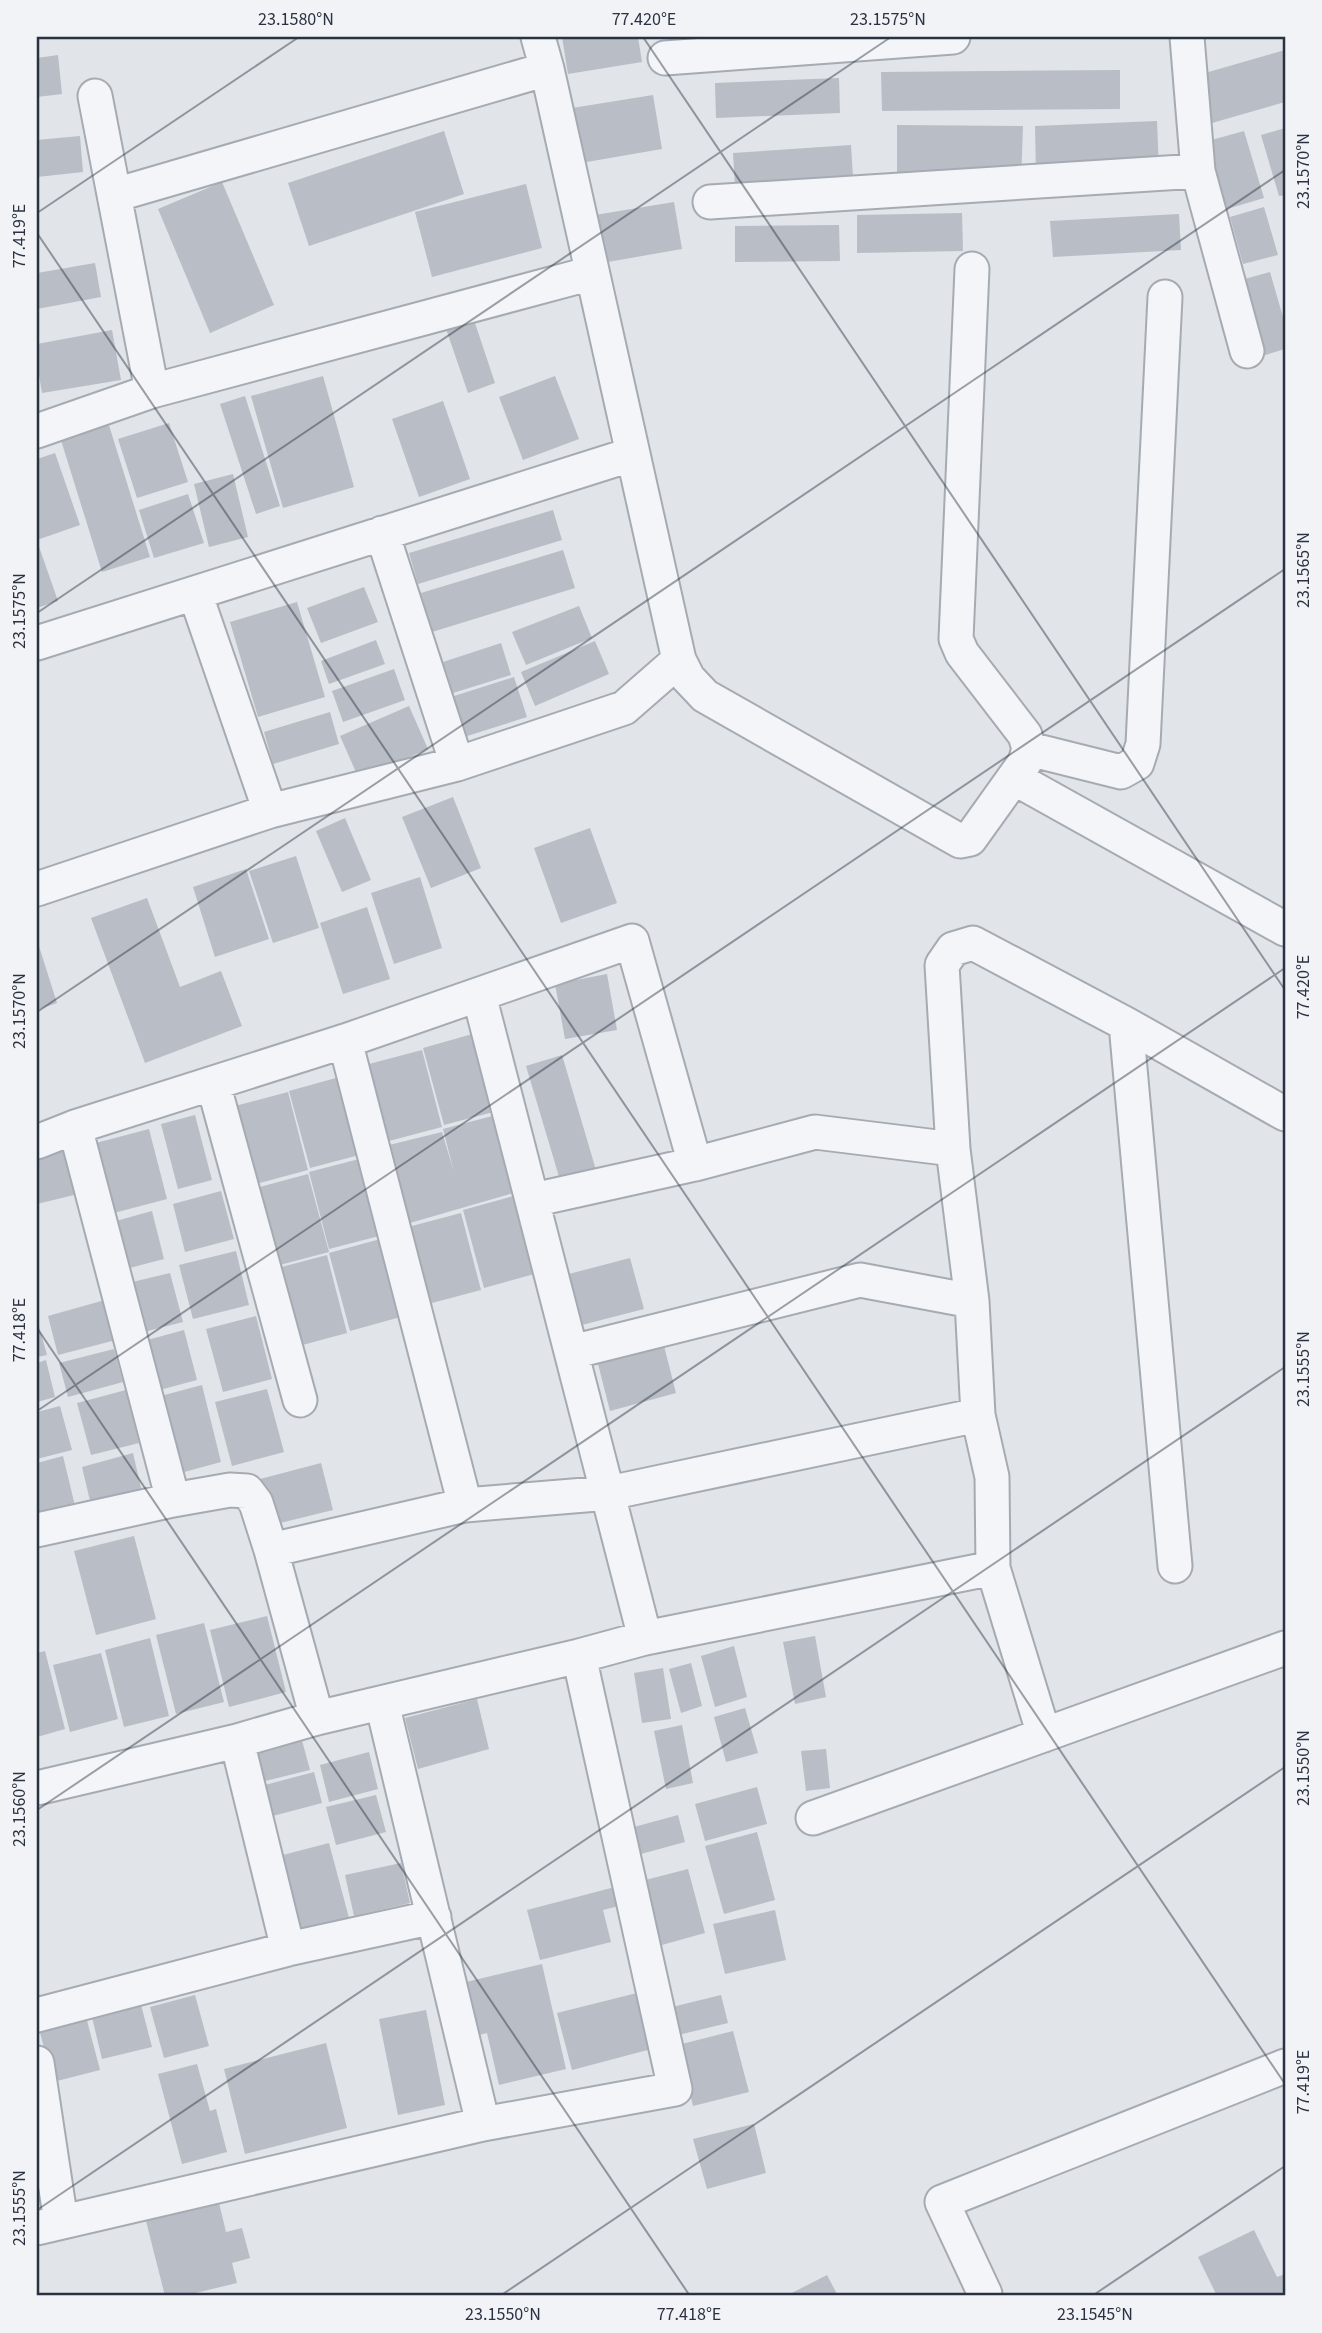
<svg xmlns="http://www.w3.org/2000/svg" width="1322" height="2333" viewBox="0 0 1322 2333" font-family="'Source Sans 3',sans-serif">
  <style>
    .building { fill: #b8bdc6 }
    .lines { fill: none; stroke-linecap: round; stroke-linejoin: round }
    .street-casing { stroke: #a6abb3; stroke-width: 37 }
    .street { stroke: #f4f5f8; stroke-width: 33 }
    .ticks { fill: none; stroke: #2a3241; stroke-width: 2; stroke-opacity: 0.45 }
    .neatline { fill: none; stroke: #2a3241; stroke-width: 2.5 }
    .ticks-label { font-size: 18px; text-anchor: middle; fill: #2a3241 }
  </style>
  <rect width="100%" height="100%" fill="#e1e4e9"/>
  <!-- building -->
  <path class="building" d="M562,37H638L642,62L568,74Z
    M1285,50V102L1212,123L1198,75Z
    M58,55L62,94L37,97V58Z
    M1120,70V109L882,111L881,72Z
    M839,78L840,113L716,118L715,83Z
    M653,95L662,149L575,164L566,109Z
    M1157,121L1159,170L1036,175L1035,126Z
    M897,125L1023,126L1021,182L897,179Z
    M1285,128V195L1279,196L1261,135Z
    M444,131L464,194L309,246L288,183Z
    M1244,131L1264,198L1217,212L1197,144Z
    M80,136L83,172L37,177V140Z
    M851,145L853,178L735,186L733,153Z
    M222,182L274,305L210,333L158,209Z
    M526,184L542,248L432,277L415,212Z
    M674,202L682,249L602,263L595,215Z
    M1264,207L1278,255L1243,264L1230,217Z
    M962,213L963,251L857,253V215Z
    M1179,214L1181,250L1053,257L1050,221Z
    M839,225L840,261L735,262V226Z
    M95,263L101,297L37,309V273Z
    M1270,272L1285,324V349L1262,356L1241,280Z
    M471,311L495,383L468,393L443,320Z
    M112,330L121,380L42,393L37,363V344Z
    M323,376L354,487L283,508L251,396Z
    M555,376L579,439L523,460L499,397Z
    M245,396L280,506L256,514L220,404Z
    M443,401L470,479L419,497L392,419Z
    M108,422L150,557L102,572L60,437Z
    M169,423L188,482L137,498L118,439Z
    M55,453L80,525L37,540V459Z
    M233,474L248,537L209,547L194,484Z
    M188,494L204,543L154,558L139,510Z
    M553,510L562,540L418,584L409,553Z
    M37,541L58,601L37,608Z
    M563,550L575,588L432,632L421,593Z
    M364,587L378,622L321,643L307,608Z
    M297,602L325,697L258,717L230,622Z
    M579,606L592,638L526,665L512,632Z
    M376,640L385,664L329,684L321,661Z
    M595,641L609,674L535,706L521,672Z
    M501,643L511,675L453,693L443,662Z
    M394,669L405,700L343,722L332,691Z
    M514,677L527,717L464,737L451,697Z
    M409,706L428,749L359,779L340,736Z
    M330,712L339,744L273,764L264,732Z
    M453,797L481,868L431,888L402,817Z
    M345,818L371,880L342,892L316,831Z
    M590,828L617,903L561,923L534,848Z
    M296,856L319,928L273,943L249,871Z
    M246,869L269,939L215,957L193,887Z
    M420,877L442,948L394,964L371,893Z
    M147,898L180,987L221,971L242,1026L145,1063L91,918Z
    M367,907L390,979L343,994L320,923Z
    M37,940L57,1003L37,1010Z
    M607,974L617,1030L565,1039L555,984Z
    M476,1033L497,1111L444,1125L423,1048Z
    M422,1050L442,1127L389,1141L369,1064Z
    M562,1055L596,1170L560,1180L526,1066Z
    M343,1076L363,1154L310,1168L289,1091Z
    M288,1092L308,1170L256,1184L235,1106Z
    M195,1115L212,1180L178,1189L161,1124Z
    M496,1115L517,1192L410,1223L389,1145L442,1132L454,1172L443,1129Z
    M149,1129L167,1199L110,1214L92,1144Z
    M67,1150L78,1194L37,1204V1158Z
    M363,1158L383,1235L329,1249L309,1172Z
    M308,1174L329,1252L276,1266L256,1188Z
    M221,1191L234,1239L185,1252L173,1204Z
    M517,1195L538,1273L484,1288L463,1210Z
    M152,1211L164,1259L118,1271L105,1224Z
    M461,1213L481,1290L428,1304L408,1227Z
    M384,1238L404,1316L350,1331L329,1253Z
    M236,1251L249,1305L193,1319L179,1265Z
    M327,1255L347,1333L295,1347L274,1269Z
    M630,1258L644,1309L578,1326L565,1275Z
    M170,1273L183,1322L136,1334L124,1284Z
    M105,1300L116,1340L58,1355L48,1316Z
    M256,1316L272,1379L223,1392L206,1329Z
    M37,1319L47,1355L37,1357Z
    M184,1330L197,1380L152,1392L140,1342Z
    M663,1342L676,1393L610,1411L597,1360Z
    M114,1349L123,1382L68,1397L59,1363Z
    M46,1360L55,1397L37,1402V1363Z
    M202,1385L221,1462L177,1474L157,1397Z
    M267,1389L284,1452L232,1466L215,1402Z
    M126,1390L139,1443L91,1455L77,1403Z
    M60,1406L72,1450L37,1459V1412Z
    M133,1453L142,1492L91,1505L82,1467Z
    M63,1456L76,1510L37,1520V1463Z
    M321,1463L333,1510L272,1525L260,1479Z
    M134,1536L156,1619L96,1635L74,1551Z
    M267,1616L286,1692L229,1707L210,1630Z
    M204,1623L224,1702L176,1714L156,1635Z
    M815,1636L826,1697L795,1704L783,1642Z
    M150,1638L169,1716L124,1727L105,1650Z
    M734,1646L747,1697L715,1707L701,1656Z
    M45,1651L65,1729L37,1737V1653Z
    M101,1653L118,1719L70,1732L53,1665Z
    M691,1663L702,1706L681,1713L669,1669Z
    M663,1668L671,1719L642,1723L634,1673Z
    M477,1699L489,1749L418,1769L405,1718Z
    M745,1708L758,1753L726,1762L714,1717Z
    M682,1725L693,1783L666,1789L654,1731Z
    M300,1733L310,1770L261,1782L251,1745Z
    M826,1749L830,1788L806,1791L801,1751Z
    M369,1752L378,1789L329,1802L320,1765Z
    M314,1772L322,1803L269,1817L261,1786Z
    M757,1787L767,1824L705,1841L695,1804Z
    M376,1795L386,1832L336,1845L326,1807Z
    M678,1815L685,1842L641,1854L634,1827Z
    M757,1832L775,1900L724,1914L705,1846Z
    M329,1843L349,1918L299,1931L279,1856Z
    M401,1863L410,1903L354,1916L345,1875Z
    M688,1869L705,1933L651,1948L634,1883Z
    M615,1887L619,1906L603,1910L611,1942L540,1960L527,1910Z
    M775,1910L786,1960L725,1974L713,1924Z
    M542,1964L566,2069L499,2085L487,2033L475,2036L462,1983Z
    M645,1991L659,2047L572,2070L557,2013Z
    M195,1995L209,2046L164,2058L150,2007Z
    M721,1995L728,2023L674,2036L668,2008Z
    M139,1997L152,2047L102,2059L90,2009Z
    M84,2009L100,2070L53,2082L37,2021Z
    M426,2010L445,2105L398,2115L379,2019Z
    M733,2031L749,2092L693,2106L678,2045Z
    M326,2043L347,2128L245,2154L224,2069Z
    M197,2064L210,2111L216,2109L227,2152L182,2164L158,2074Z
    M754,2124L766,2173L707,2189L693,2139Z
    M219,2203L226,2232L242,2228L250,2258L232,2263L237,2283L183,2296H165L146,2221Z
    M1254,2230L1277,2277L1285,2274V2296H1217L1198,2257Z
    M827,2275L838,2296H786Z"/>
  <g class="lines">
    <defs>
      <path id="street" d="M538,37L547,69L679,660L688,678L705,696L960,841L970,839L1025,762L1029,749L1025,735L962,653L956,639L972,269
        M1187,37L1198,171L1247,351
        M665,58L953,37
        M95,96L152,391
        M115,195L547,69
        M710,202L1198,171
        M37,431L152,391L592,273
        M382,533L457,764
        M195,593L270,811
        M37,643L633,454
        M1029,749L1121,772L1137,763L1143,744L1165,297
        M1014,778L1285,929
        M37,889L270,811L457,764L624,708L679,660
        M479,995L645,1638
        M1126,1024L1175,1566
        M345,1041L465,1505
        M213,1083L300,1400
        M75,1127L173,1500
        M37,1142L75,1127L345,1041L632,941L695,1164
        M533,1200L695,1164L815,1132L953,1149
        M572,1352L860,1280L972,1301
        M37,1530L173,1500L230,1490L247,1491L256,1503L271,1550L317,1718
        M271,1550L465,1505L609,1493L978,1415
        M993,1568L992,1477L978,1415L972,1301L953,1149L942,965L953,949L973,943L1126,1024L1285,1114
        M382,1703L483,2124
        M237,1741L288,1949
        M37,1788L237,1741L317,1718L579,1656L645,1638L993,1568L1044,1735
        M813,1818L1285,1648
        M37,2015L288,1949L434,1917
        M37,2063L61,2222
        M37,2228L483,2124L675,2089L579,1656
        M983,2296L985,2294L942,2202L1285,2066"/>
    </defs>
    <!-- street casing -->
    <use href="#street" class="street-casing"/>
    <!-- street -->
    <use href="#street" class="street"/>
  </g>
  <!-- ticks -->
  <path class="ticks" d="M643,37L1285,990M37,213L299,37M37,233L1285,2084M37,613L891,37M37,1012L1285,170M37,1328L690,2296M37,1411L1285,569M37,1810L1285,968M37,2210L1285,1367M500,2296L1285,1767M1092,2296L1285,2166"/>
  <!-- border -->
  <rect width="1322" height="2333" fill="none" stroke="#f1f3f7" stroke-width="77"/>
  <rect x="38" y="38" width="1246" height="2256" class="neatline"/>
  <g class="ticks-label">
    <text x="296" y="25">23.1580°N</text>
    <text x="644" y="25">77.420°E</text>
    <text x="888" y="25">23.1575°N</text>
    <text transform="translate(1303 171) rotate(-90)" y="6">23.1570°N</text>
    <text transform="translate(19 236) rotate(-90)" y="6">77.419°E</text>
    <text transform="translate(1303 570) rotate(-90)" y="6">23.1565°N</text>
    <text transform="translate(19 611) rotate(-90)" y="6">23.1575°N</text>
    <text transform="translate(1303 987) rotate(-90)" y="6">77.420°E</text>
    <text transform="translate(19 1011) rotate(-90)" y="6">23.1570°N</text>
    <text transform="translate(19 1330) rotate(-90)" y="6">77.418°E</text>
    <text transform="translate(1303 1369) rotate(-90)" y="6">23.1555°N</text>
    <text transform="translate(1303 1768) rotate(-90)" y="6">23.1550°N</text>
    <text transform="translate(19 1809) rotate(-90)" y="6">23.1560°N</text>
    <text transform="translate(1303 2082) rotate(-90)" y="6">77.419°E</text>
    <text transform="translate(19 2208) rotate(-90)" y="6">23.1555°N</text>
    <text x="503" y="2320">23.1550°N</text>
    <text x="689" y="2320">77.418°E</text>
    <text x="1095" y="2320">23.1545°N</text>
  </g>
</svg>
